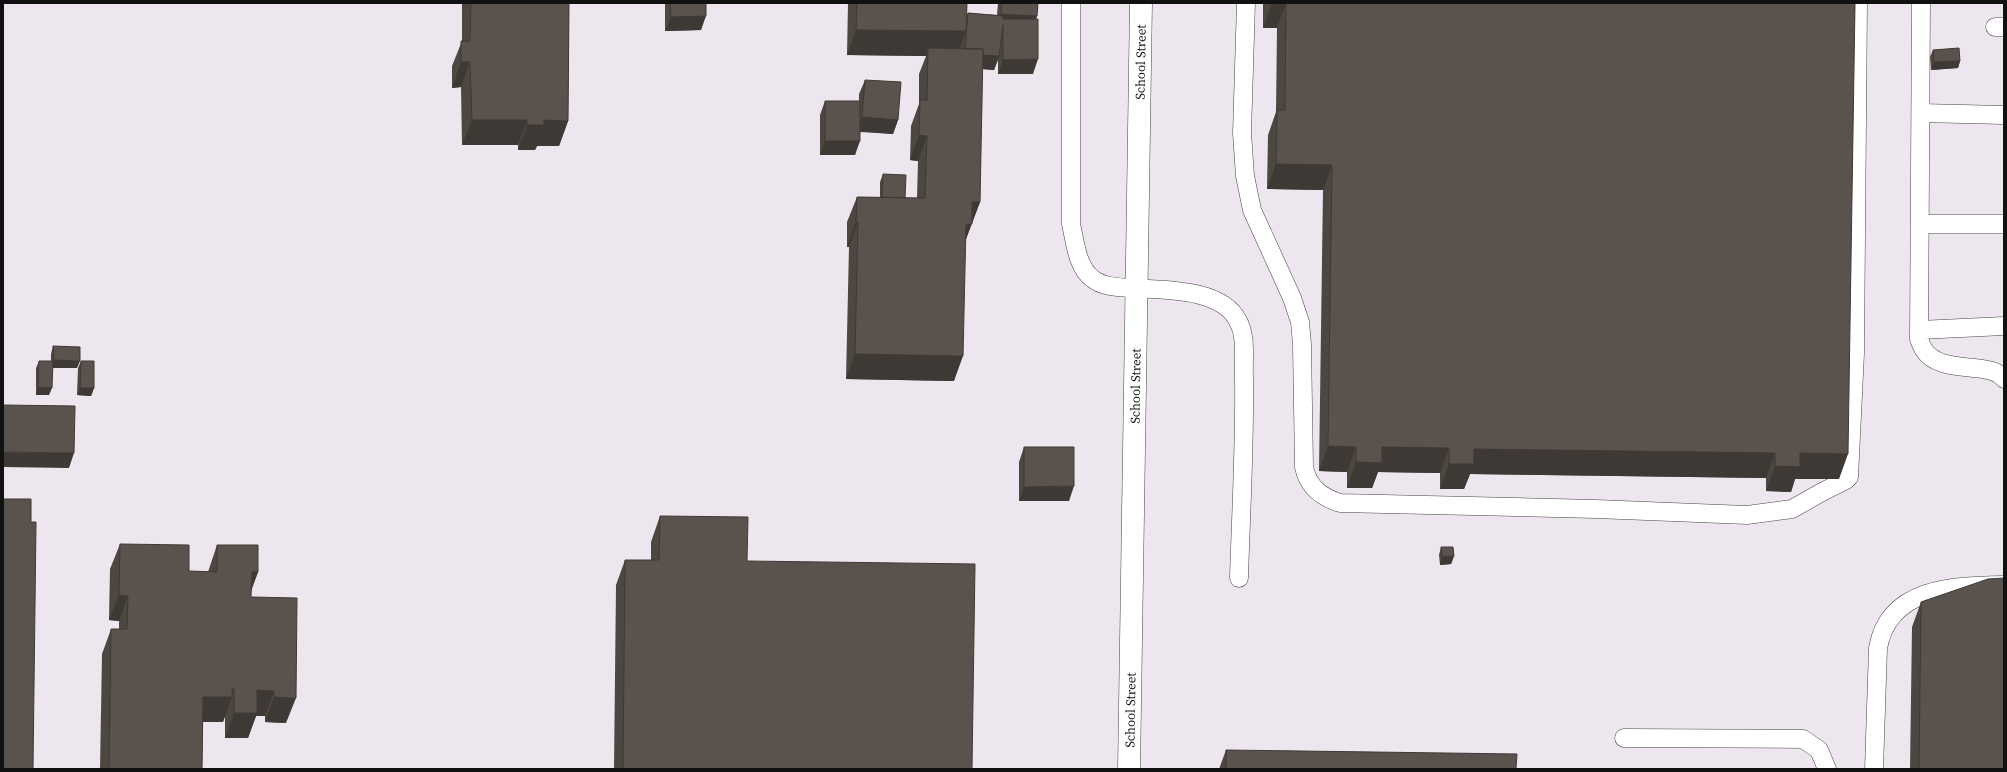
<svg xmlns="http://www.w3.org/2000/svg" width="2007" height="772" viewBox="0 0 2007 772" font-family="'Source Serif 4',serif">
  <style>
    .industrial { fill: #eee6ef }
    .lines { fill: none; stroke-linecap: round; stroke-linejoin: round }
    .lane-casing { stroke: #444; stroke-width: 19 }
    .street-casing { stroke: #444; stroke-width: 23 }
    .lane { stroke: #fff; stroke-width: 18 }
    .street { stroke: #fff; stroke-width: 22 }
    .wall { fill: #4d4742 }
    .shaded-wall { fill: #3f3936 }
    .building { fill: #5a524d; stroke: #3f3936 }
    .labels { text-anchor: middle; stroke-width: 4; stroke-linejoin: round; paint-order: stroke }
    .street-label { font-size: 13px; fill: #111; stroke: #fff }
  </style>
  <rect width="100%" height="100%" fill="#fffdf5"/>
  <!-- industrial -->
  <path class="industrial" d="M3,3H2004V769H3Z"/>
  <g class="lines">
    <defs>
      <path id="lane" d="M1071,3V224C1075,241 1077,268 1093,279C1103,287 1118,287 1131,288C1163,290 1222,288 1238,321C1247,337 1243,360 1244,378C1245,444 1241,511 1239,578
        M1246,3L1242,133L1245,176L1252,210L1292,298L1300,322L1302,344L1304,467C1308,487 1321,497 1340,503L1596,509L1747,515L1792,509L1822,492L1846,480L1849,477L1855,353L1858,3
        M1921,3L1919,339C1920,342 1922,347 1924,350C1941,376 1991,360 2004,379
        M1995,27H2004
        M1921,113L2004,115
        M1920,224H2004
        M1919,330L2004,326
        M1624,738L1803,739L1819,750L1827,769
        M1874,769L1878,648C1889,587 1953,586 2004,585"/>
      <g id="street">
        <path id="s1" d="M1129,769L1141,3"/>
      </g>
    </defs>
    <!-- lane casing -->
    <use href="#lane" class="lane-casing"/>
    <!-- street casing -->
    <use href="#street" class="street-casing"/>
    <!-- lane -->
    <use href="#lane" class="lane"/>
    <!-- street -->
    <use href="#street" class="street"/>
  </g>
  <!-- wall -->
  <path class="wall" d="M462,3H569L568,121L559,146H537L535,150H518V145H462L461,87L452,88V66L462,41Z
    M665,3H706L701,30L665,31Z
    M848,3H967L966,16L968,13L997,15L998,3H1038L1037,16L1036,19L1033,74H998V60L994,70L982,69L980,202L965,241L954,381L846,379L849,247H847V222L857,197H880V182L883,174L905,198H917L918,161L910,160L911,126L919,104V74L926,56L847,55Z
    M1263,3H1855L1839,479H1795L1791,492L1766,491V478L1470,474L1464,489H1440V473L1378,472L1372,488H1347V472L1319,471L1323,190L1267,189L1268,135L1276,112L1277,28H1263Z
    M1933,50L1960,61L1958,68L1931,70L1930,57Z
    M865,80L898,120L893,134L860,132L855,155H820V115L825,101H859V94Z
    M53,346L77,368H52L49,395H36V368L39,361H51V354Z
    M81,361L94,388L91,396L77,395L78,368Z
    M1024,447L1069,501H1019V462Z
    M660,516L747,561L972,769H614L616,585L625,560H651V542Z
    M120,544L189,571L208,572L217,545L258,572L251,590V597L286,723L265,722V716H256L248,738H225V716L223,722H203L202,769H100L102,654L111,629H119V621L109,620L110,569Z
    M1441,547L1454,556L1451,564L1440,565L1439,555Z
    M1921,602L2004,769H1910L1912,627Z
    M1226,750L1516,769H1219Z"/>
  <!-- shaded-wall -->
  <path class="shaded-wall" d="M1272,3H1286L1277,28H1263Z
    M1001,14L1037,16L1032,30L996,28Z
    M706,16L701,30L665,31L671,17Z
    M856,30L966,31L957,56L928,48L926,56L847,55Z
    M964,53L999,56L994,70L959,67Z
    M1038,59L1033,74H998L1003,60Z
    M1960,61L1958,68L1931,70L1934,62Z
    M461,62H470L461,87L452,88Z
    M862,117L898,120L893,134L857,131Z
    M472,120H527L518,145H462Z
    M544,120L568,121L559,146H537L535,150H518L527,125Z
    M919,135L927,136L918,161L910,160Z
    M825,141H860L855,155H820Z
    M1276,164L1332,165L1323,190L1267,189Z
    M972,202H980L962,250H957Z
    M856,222H858L849,247H847Z
    M855,354L963,356L954,381L846,379Z
    M54,360L80,361L77,368H51Z
    M38,387L52,388L49,395H36Z
    M80,388H94L91,396L77,395Z
    M1328,446L1356,447L1347,472L1319,471Z
    M1382,447L1449,448L1440,473L1378,472L1372,488H1347L1356,462Z
    M1474,449L1775,453L1766,478L1470,474L1464,489H1440L1449,464Z
    M3,452L74,453L69,468L3,467Z
    M1800,453L1848,454L1839,479H1795L1791,492L1766,491L1775,466Z
    M1074,486L1069,501H1019L1024,487Z
    M1454,556L1451,564L1440,565L1442,557Z
    M252,572H258L249,597Z
    M119,595L128,596L119,621L109,620Z
    M232,689H234L231,697H232L223,722H194L203,697Z
    M257,690L274,691L265,716H256L248,738H225L234,713Z
    M274,697L296,698L286,723L265,722Z"/>
  <!-- building -->
  <path class="building" d="M471,3H569L568,121L544,120V125H527V120H472L470,62H461V41H470Z
    M670,3H706V16L671,17Z
    M857,3H967L966,31L856,30Z
    M1002,3H1038L1037,16L1001,14Z
    M1272,3H1855L1848,454L1800,453V467L1775,466V453L1474,449V464H1449V448L1382,447V463L1356,462V447L1328,446L1332,165L1276,164L1277,110H1285L1286,3Z
    M968,13L1003,16V19H1038V59L1003,60V25L999,56L983,55V49H965Z
    M928,48L983,49L980,202H972V224L966,225L963,356L855,354L858,222H856L857,197L925,198L927,136L919,135L920,100H927Z
    M1959,48L1960,61L1934,62L1933,50Z
    M865,80L901,82L898,120L862,117Z
    M825,101H860V141H825Z
    M883,174L906,175L905,198L882,197Z
    M53,346L80,347V361L54,360Z
    M39,361H53L52,388L38,387Z
    M81,361H94V388H80Z
    M3,405L75,406L74,453L3,452Z
    M1024,447H1074V486L1024,487Z
    M3,499H31V522H36L33,769H3Z
    M660,516L748,517L747,561L975,564L972,769H623L625,560H659Z
    M120,544L189,545V571L217,572V545H258V572H252L251,597L297,598L296,698L274,697V691L257,690V713H234V689H232V697H203L202,769H109L111,629H127L128,596L119,595Z
    M1441,547H1453L1454,556L1442,557Z
    M2004,578V769H1919L1921,602L1988,579Z
    M1226,750L1517,754L1516,769H1226Z"/>
  <g class="labels">
    <!-- street labels -->
    <g class="street-label">
      <text dy="5" stroke="none"><textPath href="#s1" startOffset="707">School Street</textPath></text>
      <text dy="5" stroke="none"><textPath href="#s1" startOffset="383">School Street</textPath></text>
      <text dy="5" stroke="none"><textPath href="#s1" startOffset="59">School Street</textPath></text>
    </g>
  </g>
  <!-- border -->
  <rect width="2007" height="772" fill="none" stroke="#111111" stroke-width="8"/>
</svg>
